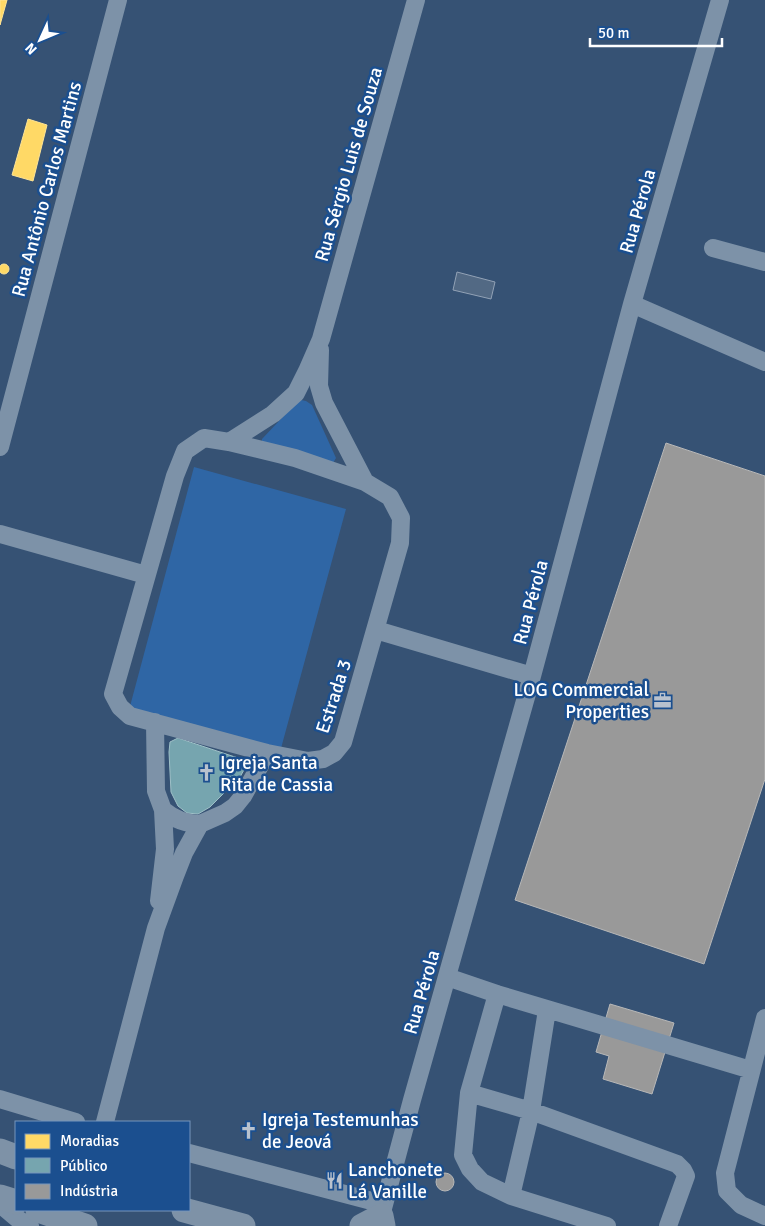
<svg xmlns="http://www.w3.org/2000/svg" width="765" height="1226" viewBox="0 0 765 1226" font-family="Signika,sans-serif">
  <style>
    .green { fill: #2f66a5 }
    .homes { fill: #ffd966; stroke: #ffe494 }
    .public { fill: #76a5af; stroke: #9fc0c7 }
    .industry { fill: #999; stroke: #b8b8b8 }
    .building { fill: #526984; stroke: #92a2b6 }
    .lines { fill: none; stroke-linecap: round; stroke-linejoin: round }
    .minor { stroke: #7d92a8; stroke-width: 18 }
    .highway { stroke: #7e92a7; stroke-width: 25 }
    .labels { text-anchor: middle; stroke-width: 5; stroke-linejoin: round; paint-order: stroke }
    .street-label { font-size: 19px; fill: #fff; stroke: #1b4f8f }
    .poi-label { font-size: 19px; fill: #fff; stroke: #1b4f8f; text-anchor: start }
  </style>
  <rect width="100%" height="100%" fill="#365274"/>
  <!-- green -->
  <path class="green" d="M301,400L306,401L312,405L336,458L333,463L262,442V439L296,403Z
    M194,467L346,509L280,752L129,710Z"/>
  <!-- homes -->
  <path class="homes" d="M0,0H7L0,25Z
    M28,119L47,125L33,181L12,175Z
    M-1 269a5 5 0 1 1 10 0a5 5 0 1 1-10 0Z"/>
  <!-- public -->
  <path class="public" d="M178,738L241,759L245,768L240,777L210,807L198,814L187,813L178,806L171,792L169,752L170,742Z"/>
  <!-- industry -->
  <path class="industry" d="M666,443L765,476V779L704,964L515,900Z
    M610,1004L674,1023L652,1094L603,1079L609,1056L596,1052Z
    M436 1182a9 9 0 1 1 18 0a9 9 0 1 1-18 0Z"/>
  <!-- building -->
  <path class="building" d="M457,272L495,282L491,299L453,290Z"/>
  <g class="lines">
    <!-- minor -->
    <path class="minor" d="M713,248L765,262
      M632,304L765,362
      M320,350L319,386L324,403L365,482
      M204,438L229,442L295,458L365,482L390,497L401,518L400,543L343,742L334,753L323,759L308,761L267,753L130,716L120,707L113,694L175,476L185,451Z
      M229,442L273,414L296,393L307,371L321,339L416,0
      M0,447L118,0
      M0,534L146,575
      M376,630L532,676
      M155,722L156,791L163,810L165,849L159,901
      M163,810C175,820 186,824 200,824
      M447,977L497,994L751,1070
      M497,994L469,1093L463,1155L470,1169L482,1182L511,1196L607,1226
      M765,1018L725,1173L727,1191L741,1205L765,1216
      M469,1093L531,1111L677,1164L683,1170L686,1176L668,1226
      M0,1099L76,1122
      M105,1122L156,928L175,876L184,853L200,824L225,813L235,806L243,796L267,753
      M189,1153L383,1204
      M511,1196L531,1111L547,1010
      M0,1204L19,1220L30,1226
      M381,1216L412,1100L532,676L632,304L720,0"/>
    <!-- highway -->
    <path class="highway" d="M0,1151L16,1157
      M0,1197L16,1202
      M38,1210L85,1226
      M184,1210L243,1226
      M362,1226L381,1216L383,1226"/>
  </g>
  <!-- icons -->
  <defs>
    <symbol id="office-bare" viewBox="-9 -9 18 18"><path d="M-6-3h4V-5.5h4V-3h4V5H-6ZM-1-4.5V-3h2v-1.5ZM-6 0V1H6V0Z" fill="#b9c2ce" stroke="#1b4f8f" stroke-width="2.5" paint-order="stroke"/></symbol>
    <symbol id="church-bare" viewBox="-9 -9 18 18"><path d="M-1.2-6h2.4v3.5h3.3v2.4h-3.3V6h-2.4V-.1h-3.3v-2.4h3.3Z" fill="#b9c2ce" stroke="#1b4f8f" stroke-width="2.5" paint-order="stroke"/></symbol>
    <symbol id="restaurant-bare" viewBox="-9 -9 18 18"><path d="M-5-6h1v4h1v-4h1v4h1v-4h1v5L-1.5 .5V6h-2V.5L-5-1ZM5-6V6H3V1.5H1.5Q1.5-4 5-6Z" fill="#b9c2ce" stroke="#1b4f8f" stroke-width="2.5" paint-order="stroke"/></symbol>
  </defs>
  <g fill-rule="evenodd">
    <use href="#office-bare" x="650" y="688" width="25" height="25"/>
    <use href="#church-bare" x="194" y="760" width="25" height="25"/>
    <use href="#church-bare" x="236" y="1118" width="25" height="25"/>
    <use href="#restaurant-bare" x="322" y="1168" width="25" height="25"/>
  </g>
  <g class="labels">
    <!-- street labels -->
    <g class="street-label">
      <text transform="translate(348 164) rotate(-74)" y="7">Rua Sérgio Luis de Souza</text>
      <text transform="translate(46 189) rotate(-75)" y="7">Rua Antônio Carlos Martins</text>
      <text transform="translate(637 211) rotate(-74)" y="7">Rua Pérola</text>
      <text transform="translate(530 602) rotate(-75)" y="7">Rua Pérola</text>
      <text transform="translate(333 696) rotate(-72)" y="7">Estrada 3</text>
      <text transform="translate(421 992) rotate(-74)" y="7">Rua Pérola</text>
    </g>
    <!-- poi labels -->
    <g class="poi-label">
      <text x="649" y="696" text-anchor="end">LOG Commercial<tspan x="649" dy="22">Properties</tspan></text>
      <text x="220" y="769">Igreja Santa<tspan x="220" dy="22">Rita de Cassia</tspan></text>
      <text x="262" y="1126">Igreja Testemunhas<tspan x="262" dy="22">de Jeová</tspan></text>
      <text x="348" y="1176">Lanchonete<tspan x="348" dy="22">Lá Vanille</tspan></text>
    </g>
  </g>
  <!-- legend -->
  <rect x="15" y="1121" width="175" height="90" fill="#1b4f8f" stroke="#7695bc"/>
  <rect x="25" y="1134" width="25" height="15" fill="#ffd966" stroke="#7695bc"/>
  <text x="60" y="1146" font-size="15" fill="#ffffff">Moradias</text>
  <rect x="25" y="1158" width="25" height="15" fill="#76a5af" stroke="#7695bc"/>
  <text x="60" y="1171" font-size="15" fill="#ffffff">Público</text>
  <rect x="25" y="1184" width="25" height="15" fill="#999999" stroke="#7695bc"/>
  <text x="60" y="1196" font-size="15" fill="#ffffff">Indústria</text>
  <!-- north arrow -->
  <g transform="translate(40 40) rotate(226)" stroke="#1b4f8f" stroke-width="4" paint-order="stroke">
  <path d="M0-4L9 19L0 12L-9 19Z" fill="#ffffff"/>
  <text y="-8" font-size="14" font-weight="bold" text-anchor="middle" fill="#ffffff">N</text>
  </g>
  <!-- scale -->
  <path d="M590 38v8h132v-8" fill="none" stroke="#ffffff" stroke-width="2.5"/>
  <text x="598" y="38" font-size="15" fill="#ffffff" stroke="#1b4f8f" stroke-width="4" paint-order="stroke">50 m</text>
</svg>
